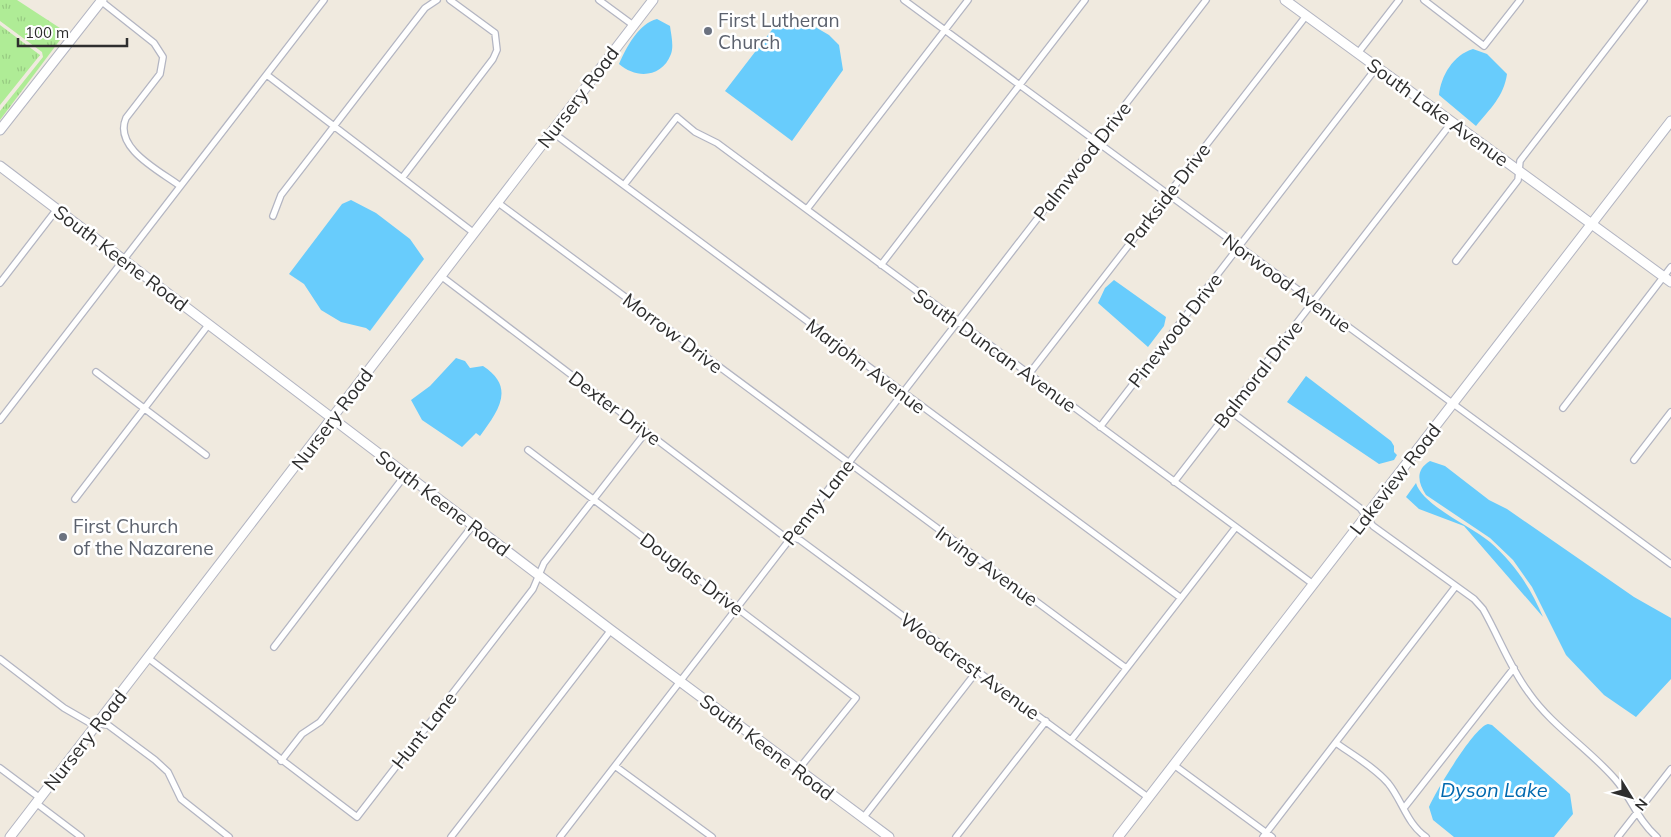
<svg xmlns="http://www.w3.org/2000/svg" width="1671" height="837" viewBox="0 0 1671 837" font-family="Mulish,sans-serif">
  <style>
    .park { fill: url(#park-tufts) }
    .water { fill: #68ccfc }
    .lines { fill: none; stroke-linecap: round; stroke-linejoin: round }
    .street-casing { stroke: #b3b5c2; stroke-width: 8 }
    .secondary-casing { stroke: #b3b5c2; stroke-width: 11 }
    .street { stroke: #fff; stroke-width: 5.5 }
    .secondary { stroke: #fff; stroke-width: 9 }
    .worship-dot { fill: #6b7280; stroke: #fff; stroke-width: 2 }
    .labels { text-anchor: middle; stroke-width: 5; stroke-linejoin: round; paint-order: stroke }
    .worship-label { font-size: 19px; fill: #5b616d; stroke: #fff; text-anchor: start }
    .street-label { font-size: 19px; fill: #2e2e2e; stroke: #fff }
    .water-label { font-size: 20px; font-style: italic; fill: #0069af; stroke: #fff }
  </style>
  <defs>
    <pattern id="park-tufts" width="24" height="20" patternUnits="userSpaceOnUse" patternTransform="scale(1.25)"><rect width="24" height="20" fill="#afec96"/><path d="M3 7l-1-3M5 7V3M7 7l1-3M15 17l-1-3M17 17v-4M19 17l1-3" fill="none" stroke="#97cb82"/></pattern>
  </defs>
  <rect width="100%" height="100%" fill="#f0eadf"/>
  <!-- park -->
  <path class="park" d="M0,0H17L66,32L0,120V111L43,57L42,52L0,21Z
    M0,25L40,55L0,105Z"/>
  <!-- water -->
  <path class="water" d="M791,13L829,35L839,45L843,70L792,141L725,91L781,18Z
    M657,19L670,26C671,34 674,46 671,54C662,78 636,79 619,64C626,48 639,23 657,19Z
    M1473,49L1487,54L1507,74C1504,96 1490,109 1476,126L1439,95C1441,76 1453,55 1473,49Z
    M351,200L376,213L410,239L424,259L370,331L366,328L341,322L321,310L304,284L289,274L342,204Z
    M1114,280L1166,317L1164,326L1148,347L1098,303L1105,288Z
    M456,358L465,361L470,368L483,366C517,388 497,412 480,436L476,433L462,447L422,420L411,400L430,386Z
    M1306,376L1391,441L1394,446V452L1397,455L1394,460L1379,464L1287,402Z
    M1430,461L1445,466L1489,500L1507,509L1634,597L1671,618V679L1636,717L1604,695L1566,655L1532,587L1513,560L1490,538L1426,495C1418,483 1415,470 1430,461Z
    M1416,483C1422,505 1472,527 1490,542C1514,563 1531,588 1543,617L1464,526L1419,509L1406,497Z
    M1488,724L1492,725L1570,794L1573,814L1554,837H1454L1433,820L1429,807C1436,791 1474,727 1488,724Z"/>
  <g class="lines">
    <defs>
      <path id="street" d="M599,0L633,25
        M904,0L1671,564
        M1424,0L1484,46L1520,0
        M101,1L154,43L163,57L160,74L126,118C113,148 160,171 180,186
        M1358,53L1399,0
        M267,75L474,233
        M552,132L1181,598
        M402,178L493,59L497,50L495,33L450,0
        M624,185L677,117L695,132L717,143L1313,584
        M497,202L1126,668
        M807,209L968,0
        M273,216L281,195L425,8L437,0
        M1456,261L1518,180L1520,161L1644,0
        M881,265L1085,0
        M441,276L781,534L800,540L1149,798
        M0,283L57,209
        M96,372L206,455
        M1029,374L1306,16
        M1563,408L1671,267
        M1230,411L1360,508L1373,526L1474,599L1483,609C1499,637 1510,668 1529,693C1552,726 1588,748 1615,779C1631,797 1638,821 1657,837
        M0,420L324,0
        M1100,427L1377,67
        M528,450L856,698L798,770
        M1634,460L1671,412
        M1174,482L1452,122
        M75,499L209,324
        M274,647L406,474
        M148,658L357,817L533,589L544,563L646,432
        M0,659L64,708L90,723L108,725L155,760L168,772L181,799L229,837
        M1071,740L1236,527
        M1336,743C1353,755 1374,767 1388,783C1402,800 1407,824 1426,837
        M281,761L302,734L320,722L473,525
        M1174,765L1272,837
        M615,766L712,837
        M0,768L40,798
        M36,803L81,837
        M1404,808L1514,668
        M863,818L977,671
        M451,837L611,630
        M560,837L1206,0
        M956,837L1046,721
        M1263,837L1456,586
        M1618,837L1671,769"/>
      <path id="secondary" d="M1285,0L1671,282
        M0,130L102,0
        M0,166L611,630L889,837
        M10,837L653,0
        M1118,837L1671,121"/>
    </defs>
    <!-- street casing -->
    <use href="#street" class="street-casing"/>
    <!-- secondary casing -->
    <use href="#secondary" class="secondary-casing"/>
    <!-- street -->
    <use href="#street" class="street"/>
    <!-- secondary -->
    <use href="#secondary" class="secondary"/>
  </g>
  <!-- markers -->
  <g class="worship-dot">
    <circle cx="708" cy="31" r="5"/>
    <circle cx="63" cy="537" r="5"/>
  </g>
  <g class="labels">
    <!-- worship labels -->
    <g class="worship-label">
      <text x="718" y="27">First Lutheran<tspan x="718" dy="22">Church</tspan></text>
      <text x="73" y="533">First Church<tspan x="73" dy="22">of the Nazarene</tspan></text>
    </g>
    <!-- street labels -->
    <g class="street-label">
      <text transform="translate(578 97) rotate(-53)" y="7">Nursery Road</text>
      <text transform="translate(1438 112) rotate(36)" y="7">South Lake Avenue</text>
      <text transform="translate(1082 161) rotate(-52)" y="7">Palmwood Drive</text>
      <text transform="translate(1167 195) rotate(-52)" y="7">Parkside Drive</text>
      <text transform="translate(121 258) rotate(37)" y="7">South Keene Road</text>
      <text transform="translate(1287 283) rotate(36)" y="7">Norwood Avenue</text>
      <text transform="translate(1175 330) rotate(-52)" y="7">Pinewood Drive</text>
      <text transform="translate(673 333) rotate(37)" y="7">Morrow Drive</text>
      <text transform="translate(995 350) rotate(36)" y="7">South Duncan Avenue</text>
      <text transform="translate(866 366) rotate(37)" y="7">Marjohn Avenue</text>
      <text transform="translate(1258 374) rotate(-52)" y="7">Balmoral Drive</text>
      <text transform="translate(615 408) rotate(37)" y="7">Dexter Drive</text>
      <text transform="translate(332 419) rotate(-53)" y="7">Nursery Road</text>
      <text transform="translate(1395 479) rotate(-52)" y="7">Lakeview Road</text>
      <text transform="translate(818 502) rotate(-52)" y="7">Penny Lane</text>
      <text transform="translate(443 503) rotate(37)" y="7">South Keene Road</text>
      <text transform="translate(987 566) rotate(36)" y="7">Irving Avenue</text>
      <text transform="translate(692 574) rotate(37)" y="7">Douglas Drive</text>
      <text transform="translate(970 666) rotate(36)" y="7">Woodcrest Avenue</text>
      <text transform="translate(424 730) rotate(-52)" y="7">Hunt Lane</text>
      <text transform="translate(85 740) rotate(-52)" y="7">Nursery Road</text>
      <text transform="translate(767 747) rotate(37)" y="7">South Keene Road</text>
    </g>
    <!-- water labels -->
    <g class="water-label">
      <text x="1494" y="797">Dyson Lake</text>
    </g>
  </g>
  <!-- north arrow -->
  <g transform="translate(1631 797) rotate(127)" stroke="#ffffff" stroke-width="4" paint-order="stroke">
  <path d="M0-4L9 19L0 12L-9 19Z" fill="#2e2e2e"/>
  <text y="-8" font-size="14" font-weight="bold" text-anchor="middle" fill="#2e2e2e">N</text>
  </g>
  <!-- scale -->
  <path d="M18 38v8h109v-8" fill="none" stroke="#2e2e2e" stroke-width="2.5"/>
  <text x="25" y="38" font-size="15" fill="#2e2e2e" stroke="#ffffff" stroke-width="4" paint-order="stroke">100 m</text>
</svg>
